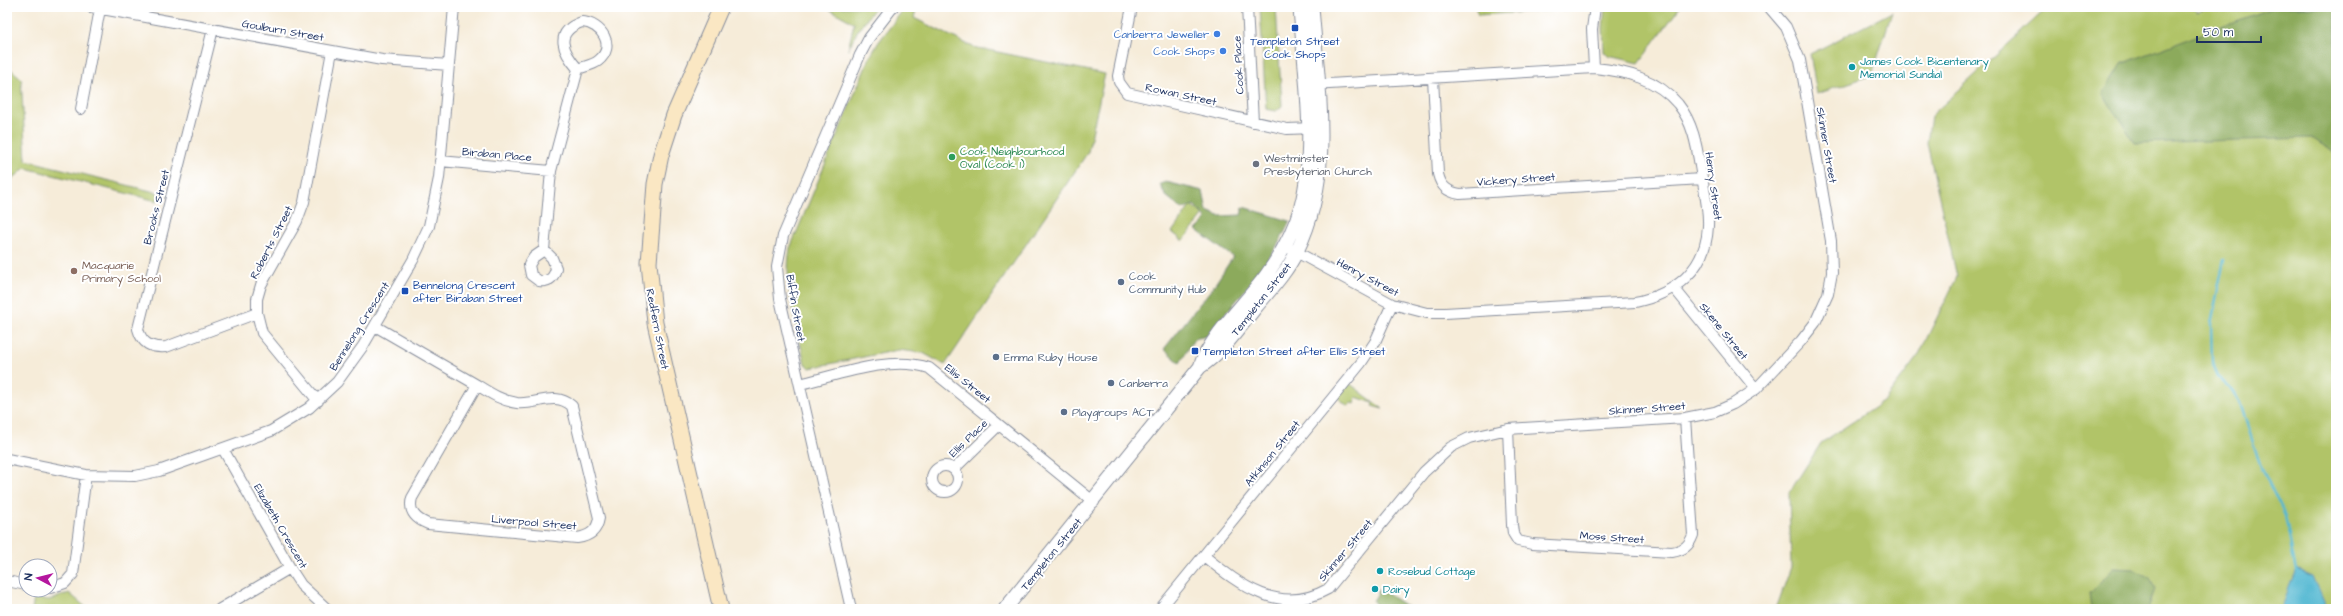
<svg xmlns="http://www.w3.org/2000/svg" width="2343" height="616" viewBox="0 0 2343 616" font-family="'Architects Daughter',sans-serif">
  <style>
    .green { fill: #b1c467; stroke: #667a62 }
    .forest { fill: #8caa5c; stroke: #546c5d }
    .water { fill: #53b8d2; stroke: #377498 }
    .lines { fill: none; stroke-linecap: round; stroke-linejoin: round }
    .stream { stroke: #53b8d2; stroke-width: 2.5 }
    .minor-casing { stroke: #888e9c; stroke-width: 12 }
    .tertiary-casing { stroke: #888e9c; stroke-width: 15 }
    .secondary-casing { stroke: #888e9c; stroke-width: 17 }
    .minor { stroke: #fff; stroke-width: 10 }
    .tertiary { stroke: #fff; stroke-width: 13 }
    .secondary { stroke: #fae7c3; stroke-width: 15 }
    .transit-dot { fill: #1a4fb4; stroke: #fff; stroke-width: 1.5 }
    .shop-dot { fill: #3f7fe0; stroke: #fff; stroke-width: 1.5 }
    .culture-dot { fill: #0f9aa8; stroke: #fff; stroke-width: 1.5 }
    .leisure-dot { fill: #2e9e5b; stroke: #fff; stroke-width: 1.5 }
    .worship-dot { fill: #6b7280; stroke: #fff; stroke-width: 1.5 }
    .education-dot { fill: #8d6e63; stroke: #fff; stroke-width: 1.5 }
    .service-dot { fill: #5c6f8a; stroke: #fff; stroke-width: 1.5 }
    .labels { text-anchor: middle; stroke-width: 4; stroke-linejoin: round; paint-order: stroke }
    .street-label { font-size: 11px; fill: #1b2f5e; stroke: #fff }
    .shop-label { font-size: 11px; fill: #366cbe; stroke: #fff; text-anchor: end }
    .transit-label { font-size: 11px; fill: #164399; stroke: #fff; text-anchor: start }
    .culture-label { font-size: 11px; fill: #0d838f; stroke: #fff; text-anchor: start }
    .leisure-label { font-size: 11px; fill: #27864d; stroke: #fff; text-anchor: start }
    .worship-label { font-size: 11px; fill: #5b616d; stroke: #fff; text-anchor: start }
    .education-label { font-size: 11px; fill: #785e54; stroke: #fff; text-anchor: start }
    .service-label { font-size: 11px; fill: #4e5e75; stroke: #fff; text-anchor: start }
  </style>
  <rect width="100%" height="100%" fill="#fff"/>
  <filter id="ink" filterUnits="userSpaceOnUse"><feTurbulence type="fractalNoise" baseFrequency=".025" numOctaves="2"/><feDisplacementMap in="SourceGraphic" scale="8" xChannelSelector="R" yChannelSelector="G"/><feConvolveMatrix kernelMatrix="1 2 1 2 8 2 1 2 1" color-interpolation-filters="sRGB"/></filter>
  <filter id="wash" filterUnits="userSpaceOnUse"><feTurbulence type="fractalNoise" baseFrequency=".012" numOctaves="4" result="noise"/><feDisplacementMap in="SourceGraphic" scale="16" xChannelSelector="R" yChannelSelector="G"/><feGaussianBlur stdDeviation="0.9" result="paint"/><feColorMatrix in="noise" values="0 0 0 0 0 0 0 0 0 0 0 0 0 0 0 0 0 1.4 0 .05"/><feComposite in="paint" operator="in"/></filter>
  <g filter="url(#wash)">
    <rect width="100%" height="100%" fill="#f6ecd9"/>
    <!-- green -->
    <path class="green" d="M825,7H876L858,30L848,50L854,23Z
      M905,7H917L914,18L973,47L1105,74L1088,152L945,365L923,353L898,350L810,368L805,364C797,326 783,287 790,248L869,59L878,43Z
      M1260,7H1276L1282,106L1276,111L1266,109Z
      M1475,7H1581V9L1478,15Z
      M1605,7H1680L1639,63L1608,56L1604,52L1603,28Z
      M2048,7H2193L2198,11L2208,7H2336V609H1776L1791,567L1789,493L1821,443L1884,401L1918,356L1957,277L1927,143L1931,116Z
      M1892,12L1872,75L1817,94L1810,54Z
      M7,66L21,78L26,160L159,193L157,201L25,168L7,184Z
      M1191,205L1204,215L1183,241L1172,232Z
      M1349,383L1383,409L1372,406L1373,403L1356,397L1354,404L1351,403L1348,406L1337,397Z
      M69,593L88,609H32L34,598L50,600Z"/>
    <!-- forest -->
    <path class="forest" d="M2274,7H2336V154L2312,138L2135,143L2103,94L2121,64Z
      M1166,182L1203,191L1207,211L1219,216L1241,215L1243,207L1290,221C1271,264 1236,300 1207,336L1194,339L1180,363L1164,349L1213,287L1233,257L1196,230L1206,220L1204,215L1194,205L1182,209L1165,195L1160,184Z
      M2114,568L2133,569L2150,577L2155,589L2148,609H2091L2089,593Z
      M1380,589L1411,609H1379L1373,601Z"/>
    <!-- water -->
    <path class="water" d="M2296,569L2313,576L2327,609H2281Z"/>
    <g class="lines">
      <!-- stream -->
      <path class="stream" d="M2224,259L2211,324L2212,363L2218,377L2232,390L2240,403L2261,467L2285,516L2296,571"/>
    </g>
  </g>
  <g filter="url(#ink)">
    <g class="lines">
      <defs>
        <path id="minor" d="M91,7L382,60L449,65
          M1132,7L1118,76L1119,82L1127,93L1287,129L1314,128
          M1247,7L1253,122
          M582,22C601,23 617,46 598,61C593,65 585,66 578,69C563,52 553,32 582,22Z
          M213,29L138,329C142,344 151,348 166,347L257,313
          M1594,68L1592,29L1595,7
          M1433,78L1438,174C1441,187 1448,192 1460,194L1702,179
          M81,109L100,9
          M440,161L551,171
          M1291,249L1392,304L1427,313H1445L1635,302C1675,294 1706,270 1708,226C1709,209 1704,189 1701,172C1697,148 1694,124 1678,104C1657,79 1626,71 1594,68L1313,85
          M544,250L551,171L578,69
          M544,250L552,258L556,268C554,278 549,282 539,281L531,275L529,265L534,257Z
          M1674,288L1756,389
          M375,326L477,385L412,498C408,512 416,519 428,524L577,538C590,536 597,531 599,518L572,406C555,391 537,405 517,403C502,401 490,393 477,385
          M800,384C838,375 891,355 929,368L1094,502
          M318,401L262,333L257,313V299L261,285L297,221L304,202L332,51
          M1508,429L1512,525L1513,533L1518,541L1532,544L1672,552C1684,550 1689,546 1693,535L1685,418
          M223,449L290,568L301,585L327,609
          M7,459L86,475L135,476L159,471L271,431L309,408L337,382L363,346L413,260L429,226L439,178L454,7
          M932 479a13 13 0 1 1 26 0a13 13 0 1 1-26 0Z
          M954,469L999,425
          M1204,556C1241,586 1280,616 1328,589L1424,472L1451,447L1469,438L1508,429L1685,418L1715,412L1733,404L1756,389L1801,341L1815,323L1828,294L1832,273L1831,241L1800,60L1786,27L1769,7
          M7,581L26,585
          M50,588L65,583L73,574L86,475
          M220,609L290,568
          M851,609L780,299L777,267L783,236L860,55L869,38L893,7
          M1160,609L1361,363L1375,342L1392,304"/>
        <path id="tertiary" d="M1200,367C1209,337 1248,301 1267,274C1282,253 1294,231 1301,206C1317,147 1304,69 1300,7
          M1005,609L1200,367C1223,352 1239,328 1256,307C1270,290 1287,272 1297,251C1335,175 1318,89 1312,7"/>
        <path id="secondary" d="M721,609L655,323L649,263L655,184L661,155L674,115L721,7"/>
      </defs>
      <!-- minor casing -->
      <use href="#minor" class="minor-casing"/>
      <!-- tertiary casing -->
      <use href="#tertiary" class="tertiary-casing"/>
      <!-- secondary casing -->
      <use href="#secondary" class="secondary-casing"/>
      <!-- minor -->
      <use href="#minor" class="minor"/>
      <!-- tertiary -->
      <use href="#tertiary" class="tertiary"/>
      <!-- secondary -->
      <use href="#secondary" class="secondary"/>
    </g>
  </g>
  <!-- markers -->
  <g class="transit-dot">
    <rect x="1291" y="24" width="8" height="8" rx="2"/>
    <rect x="401" y="287" width="8" height="8" rx="2"/>
    <rect x="1191" y="347" width="8" height="8" rx="2"/>
  </g>
  <g class="shop-dot">
    <circle cx="1217" cy="34" r="4"/>
    <circle cx="1223" cy="51" r="4"/>
  </g>
  <g class="culture-dot">
    <circle cx="1852" cy="67" r="4"/>
    <circle cx="1380" cy="571" r="4"/>
    <circle cx="1375" cy="589" r="4"/>
  </g>
  <circle class="leisure-dot" cx="952" cy="157" r="4"/>
  <circle class="worship-dot" cx="1256" cy="164" r="4"/>
  <circle class="education-dot" cx="74" cy="271" r="4"/>
  <g class="service-dot">
    <circle cx="1121" cy="282" r="4"/>
    <circle cx="996" cy="357" r="4"/>
    <circle cx="1111" cy="383" r="4"/>
    <circle cx="1064" cy="412" r="4"/>
  </g>
  <g class="labels">
    <!-- street labels -->
    <g class="street-label">
      <text transform="translate(283 30) rotate(10)" y="4">Goulburn Street</text>
      <text transform="translate(1238 65) rotate(-93)" y="4">Cook Place</text>
      <text transform="translate(1181 94) rotate(12)" y="4">Rowan Street</text>
      <text transform="translate(1827 145) rotate(80)" y="4">Skinner Street</text>
      <text transform="translate(497 154) rotate(5)" y="4">Biraban Place</text>
      <text transform="translate(1516 179) rotate(-4)" y="4">Vickery Street</text>
      <text transform="translate(1714 186) rotate(82)" y="4">Henry Street</text>
      <text transform="translate(156 207) rotate(-76)" y="4">Brooks Street</text>
      <text transform="translate(271 242) rotate(-63)" y="4">Roberts Street</text>
      <text transform="translate(1368 277) rotate(28)" y="4">Henry Street</text>
      <text transform="translate(1261 299) rotate(-52)" y="4">Templeton Street</text>
      <text transform="translate(796 308) rotate(80)" y="4">Biffin Street</text>
      <text transform="translate(359 326) rotate(-58)" y="4">Bennelong Crescent</text>
      <text transform="translate(658 329) rotate(79)" y="4">Redfern Street</text>
      <text transform="translate(1724 331) rotate(51)" y="4">Skene Street</text>
      <text transform="translate(968 383) rotate(39)" y="4">Ellis Street</text>
      <text transform="translate(1647 408) rotate(-4)" y="4">Skinner Street</text>
      <text transform="translate(968 438) rotate(-44)" y="4">Ellis Place</text>
      <text transform="translate(1272 453) rotate(-51)" y="4">Atkinson Street</text>
      <text transform="translate(534 522) rotate(5)" y="4">Liverpool Street</text>
      <text transform="translate(281 526) rotate(60)" y="4">Elizabeth Crescent</text>
      <text transform="translate(1612 537) rotate(4)" y="4">Moss Street</text>
      <text transform="translate(1345 550) rotate(-50)" y="4">Skinner Street</text>
      <text transform="translate(1051 554) rotate(-51)" y="4">Templeton Street</text>
    </g>
    <!-- shop labels -->
    <g class="shop-label">
      <text x="1209" y="38">Canberra Jeweller</text>
      <text x="1215" y="55">Cook Shops</text>
    </g>
    <!-- transit labels -->
    <g class="transit-label">
      <text x="1295" y="45" text-anchor="middle">Templeton Street<tspan x="1295" dy="13">Cook Shops</tspan></text>
      <text x="413" y="289">Bennelong Crescent<tspan x="413" dy="13">after Biraban Street</tspan></text>
      <text x="1203" y="355">Templeton Street after Ellis Street</text>
    </g>
    <!-- culture labels -->
    <g class="culture-label">
      <text x="1860" y="65">James Cook Bicentenary<tspan x="1860" dy="13">Memorial Sundial</tspan></text>
      <text x="1388" y="575">Rosebud Cottage</text>
      <text x="1383" y="593">Dairy</text>
    </g>
    <!-- leisure labels -->
    <g class="leisure-label">
      <text x="960" y="155">Cook Neighbourhood<tspan x="960" dy="13">Oval (Cook 1)</tspan></text>
    </g>
    <!-- worship labels -->
    <g class="worship-label">
      <text x="1264" y="162">Westminster<tspan x="1264" dy="13">Presbyterian Church</tspan></text>
    </g>
    <!-- education labels -->
    <g class="education-label">
      <text x="82" y="269">Macquarie<tspan x="82" dy="13">Primary School</tspan></text>
    </g>
    <!-- service labels -->
    <g class="service-label">
      <text x="1129" y="280">Cook<tspan x="1129" dy="13">Community Hub</tspan></text>
      <text x="1004" y="361">Emma Ruby House</text>
      <text x="1119" y="387">Canberra</text>
      <text x="1072" y="416">Playgroups ACT</text>
    </g>
  </g>
  <!-- margin -->
  <rect width="2343" height="616" fill="none" stroke="#fff" stroke-width="24"/>
  <!-- north arrow -->
  <g transform="translate(38 578) rotate(277)"><circle r="19" fill="#ffffff" stroke="#a4acbf"/>
  <path d="M0-3L7 15L0 10L-7 15Z" fill="#b5179e"/>
  <text y="-6" font-size="11" font-weight="bold" text-anchor="middle" fill="#1b2f5e">N</text>
  </g>
  <!-- scale -->
  <path d="M2197 36v6h64v-6" fill="none" stroke="#1b2f5e" stroke-width="2"/>
  <text x="2203" y="36" font-size="12" fill="#1b2f5e" stroke="#ffffff" stroke-width="3" paint-order="stroke">50 m</text>
</svg>
